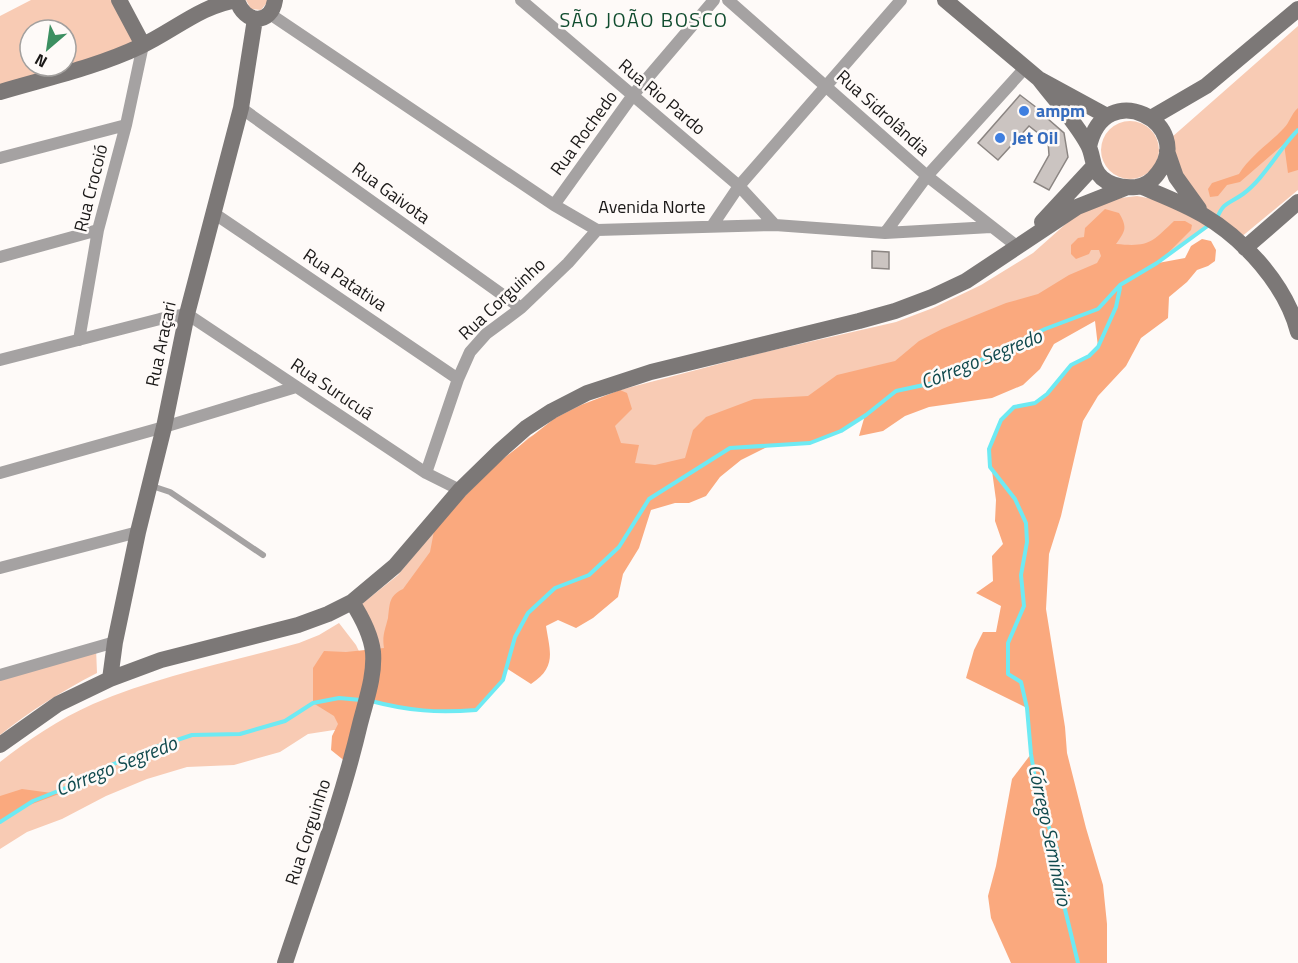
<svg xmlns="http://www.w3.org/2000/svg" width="1298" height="963" viewBox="0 0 1298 963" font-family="'Titillium Web',sans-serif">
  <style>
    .green { fill: #f8cbb4; fill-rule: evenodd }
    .forest { fill: #faa97e }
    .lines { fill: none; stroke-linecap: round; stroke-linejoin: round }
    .stream { stroke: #6eeaf3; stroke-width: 4 }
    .building { fill: #cbc4c1; stroke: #8b8582; stroke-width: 1.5 }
    .lane { stroke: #a5a2a2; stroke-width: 6 }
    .street { stroke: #a5a2a2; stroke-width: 12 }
    .secondary { stroke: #7c7877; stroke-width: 16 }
    .shop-dot { fill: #3f7fe0; stroke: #fefaf8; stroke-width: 2 }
    .labels { text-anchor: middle; stroke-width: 5; stroke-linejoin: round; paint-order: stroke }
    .street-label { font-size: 18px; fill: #1a1817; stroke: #fefaf8 }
    .shop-label { font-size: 18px; font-weight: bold; fill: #366cbe; stroke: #fefaf8; text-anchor: start }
    .neighbourhood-label { font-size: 20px; letter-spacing: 1.5px; fill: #104c2e; stroke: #fefaf8 }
    .water-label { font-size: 20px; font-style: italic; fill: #114a4e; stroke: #fefaf8 }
  </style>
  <rect width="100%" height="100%" fill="#fefaf8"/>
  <!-- green -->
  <path class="green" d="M31,0H113L137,44L0,87V16ZM30,30H66V66H30Z
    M246,0H269L261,10L251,9Z
    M1298,26V190L1240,238L1194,199L1176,169L1172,137Z
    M1101 150a29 29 0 1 1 58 0a29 29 0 1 1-58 0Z
    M1137,196L1153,199L1211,223L1157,263L896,391L841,431L810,443L771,445L650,499L515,637L503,680L476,710C436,713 408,711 369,701L362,731L334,730L308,734L280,752L234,765L187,767L147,779L106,796L62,819L27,832L0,849V762C28,740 59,719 93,704C158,676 230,662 299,643L319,635L339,623L356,645L367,668L374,672L358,607L398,575L434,531L528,438L620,390L761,353L896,322L933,308L981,285L1033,253L1077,214L1120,198Z
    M96,648L97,673C62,691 30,711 0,735V680Z"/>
  <!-- forest -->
  <path class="forest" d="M1298,108V170L1288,173L1284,144L1240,182L1227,185L1218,196L1210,197L1208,189L1212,183L1239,174C1251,155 1269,144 1284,128C1290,122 1291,114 1298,108Z
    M1105,209L1119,213C1128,228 1125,231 1116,244C1149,247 1151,243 1174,221H1185L1192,225L1191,230L1158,263L1185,258L1191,246L1202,239L1211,241L1216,250L1215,261L1208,266L1197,270L1187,282L1169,297L1168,318L1141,338L1126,366L1098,396L1083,421L1061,516L1049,554L1046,609L1065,727L1067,753L1086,828L1103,885L1107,924V963H1011L991,918L988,896L996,866L1012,779L1031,754L1027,708L966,678L974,650L983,632H996L1001,606L976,593L993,581L992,556L1003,544L995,521L996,500L989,449L1001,420L1014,407L1035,403L1047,394L1071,365L1089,356L1098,347L1095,321L1054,344L1040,369L1023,385L992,398L929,407L905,416L883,431L859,436L865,415L841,431L810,443L771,445L741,460L720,477L706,496L689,503H675L651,510L639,548L623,574L618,597L593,618L576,628L558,620L546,626C550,652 557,667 531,684L506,668L503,680L476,710C436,713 404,710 365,701L346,762L331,750L332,736L338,724L334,716L313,703V668L324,651L346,652L384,648C382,636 385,630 388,618C390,605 388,596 403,589L430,552L434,531L462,499L499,462L555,418L581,405L620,390L627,393L632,409L615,426L621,443L639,445L635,463L655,465L685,458L693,430L706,417L754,399L808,396L837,375L895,361L919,341L942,329L1006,303L1038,294L1069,275L1097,263L1101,256L1099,250H1091L1089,254L1076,259L1071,254V245L1078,238L1084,237L1085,228Z
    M22,789L59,794L24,807L0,822V796Z"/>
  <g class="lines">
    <!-- stream -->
    <path class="stream" d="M1217,218C1224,201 1229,204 1243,194C1264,179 1279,149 1298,130
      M371,701C409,711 437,713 476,710L503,680L515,637L528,613L555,588L589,575L619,547L649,499L730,448L810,443L841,431L866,415L896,391L933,383L1045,329L1098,309L1120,285L1157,263L1209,225
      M0,822L33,801L68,787L111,765L153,748L192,735L240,734L285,721L313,703L339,698L361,700
      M1078,963L1062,897L1057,849L1038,797L1031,754L1027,708L1021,682L1008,674V643L1024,606L1021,575L1027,542L1026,523L1015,499L990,467L989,449L1001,420L1014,407L1035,403L1047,394L1071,365L1089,356L1098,347L1116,307L1120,288"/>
  </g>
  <!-- building -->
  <path class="building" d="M1020,95L1041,111L1040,112L1064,133L1068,157L1049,190L1034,182L1049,155L1048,141L1029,126L998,160L978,143Z
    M872,251L889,252V269L872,268Z"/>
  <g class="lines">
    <!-- lane -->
    <path class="lane" d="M152,486L170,492L263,555"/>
    <!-- street -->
    <path class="street" d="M521,0L739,186L775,225
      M728,0L927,176L1018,247
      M270,14L554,205L597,230L775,225L885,233L991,227
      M241,108L521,308
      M0,158L126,125
      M554,205L633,95L714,0
      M212,212L458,379
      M712,226L739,186L901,0
      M885,233L927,176L1025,68
      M0,257L98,230
      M79,340L98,230L126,125L143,45
      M0,360L160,319L187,314L426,473L460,490
      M0,473L164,427L296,387
      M426,473L458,379L470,352L486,334L521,308L568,263L597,230
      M0,568L138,532
      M0,675L115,642"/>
    <!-- secondary -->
    <path class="secondary" d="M119,0L143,45
      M237,0C244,24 271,26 275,0
      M945,0L1039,79L1107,116
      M1039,79C1055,100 1075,121 1088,145C1094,156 1091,168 1102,178C1111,186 1123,188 1136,187C1145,186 1153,180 1158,173C1197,124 1104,75 1089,147
      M0,92C47,78 97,67 141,46C173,31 202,5 237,0
      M1151,118L1206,86L1298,9
      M1167,151L1176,177L1199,209
      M1140,186C1161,195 1183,203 1203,215C1244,239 1286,285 1298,332
      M1042,222L1093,167
      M1245,248L1298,202
      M110,679L115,642L138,532L164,427L187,314L241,108L255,19
      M0,745L58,704L110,679L161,660L298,625L328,614L352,602L395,566L460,490L500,451L526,428L552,411L587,393L651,372L859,321L895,311L932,297L966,281L1077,207L1125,188
      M285,963C311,884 341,805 360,724C366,700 375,676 373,652C371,635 361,616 352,602"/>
  </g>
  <!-- markers -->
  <g class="shop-dot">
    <circle cx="1024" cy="111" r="6"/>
    <circle cx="1000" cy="138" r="6"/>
  </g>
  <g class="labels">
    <!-- street labels -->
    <g class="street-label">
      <text transform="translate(662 97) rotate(40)" y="6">Rua Rio Pardo</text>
      <text transform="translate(883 113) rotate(42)" y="6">Rua Sidrolândia</text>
      <text transform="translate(584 133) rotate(-54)" y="6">Rua Rochedo</text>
      <text transform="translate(91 188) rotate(-76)" y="6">Rua Crocoió</text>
      <text transform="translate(391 193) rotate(36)" y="6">Rua Gaivota</text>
      <text x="652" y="213">Avenida Norte</text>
      <text transform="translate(345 280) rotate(34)" y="6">Rua Patativa</text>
      <text transform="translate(502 299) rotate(-43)" y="6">Rua Corguinho</text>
      <text transform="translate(161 344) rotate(-78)" y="6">Rua Araçari</text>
      <text transform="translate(332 389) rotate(34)" y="6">Rua Surucuá</text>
      <text transform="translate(308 832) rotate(-72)" y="6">Rua Corguinho</text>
    </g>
    <!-- shop labels -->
    <g class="shop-label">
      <text x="1036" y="117">ampm</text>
      <text x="1012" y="144">Jet Oil</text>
    </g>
    <!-- neighbourhood labels -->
    <g class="neighbourhood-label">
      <text x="644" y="27">SÃO JOÃO BOSCO</text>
    </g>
    <!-- water labels -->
    <g class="water-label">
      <text transform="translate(981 359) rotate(-22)" y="7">Córrego Segredo</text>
      <text transform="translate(116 766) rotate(-22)" y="7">Córrego Segredo</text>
      <text transform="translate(1050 835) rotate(78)" y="7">Córrego Seminário</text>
    </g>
  </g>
  <!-- north arrow -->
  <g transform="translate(48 48) rotate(209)"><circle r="28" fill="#fefaf8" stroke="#a3a09e" stroke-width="1.5"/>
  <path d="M0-4.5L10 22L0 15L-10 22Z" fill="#3c8f61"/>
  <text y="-9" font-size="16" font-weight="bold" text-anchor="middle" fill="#1a1817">N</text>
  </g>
</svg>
